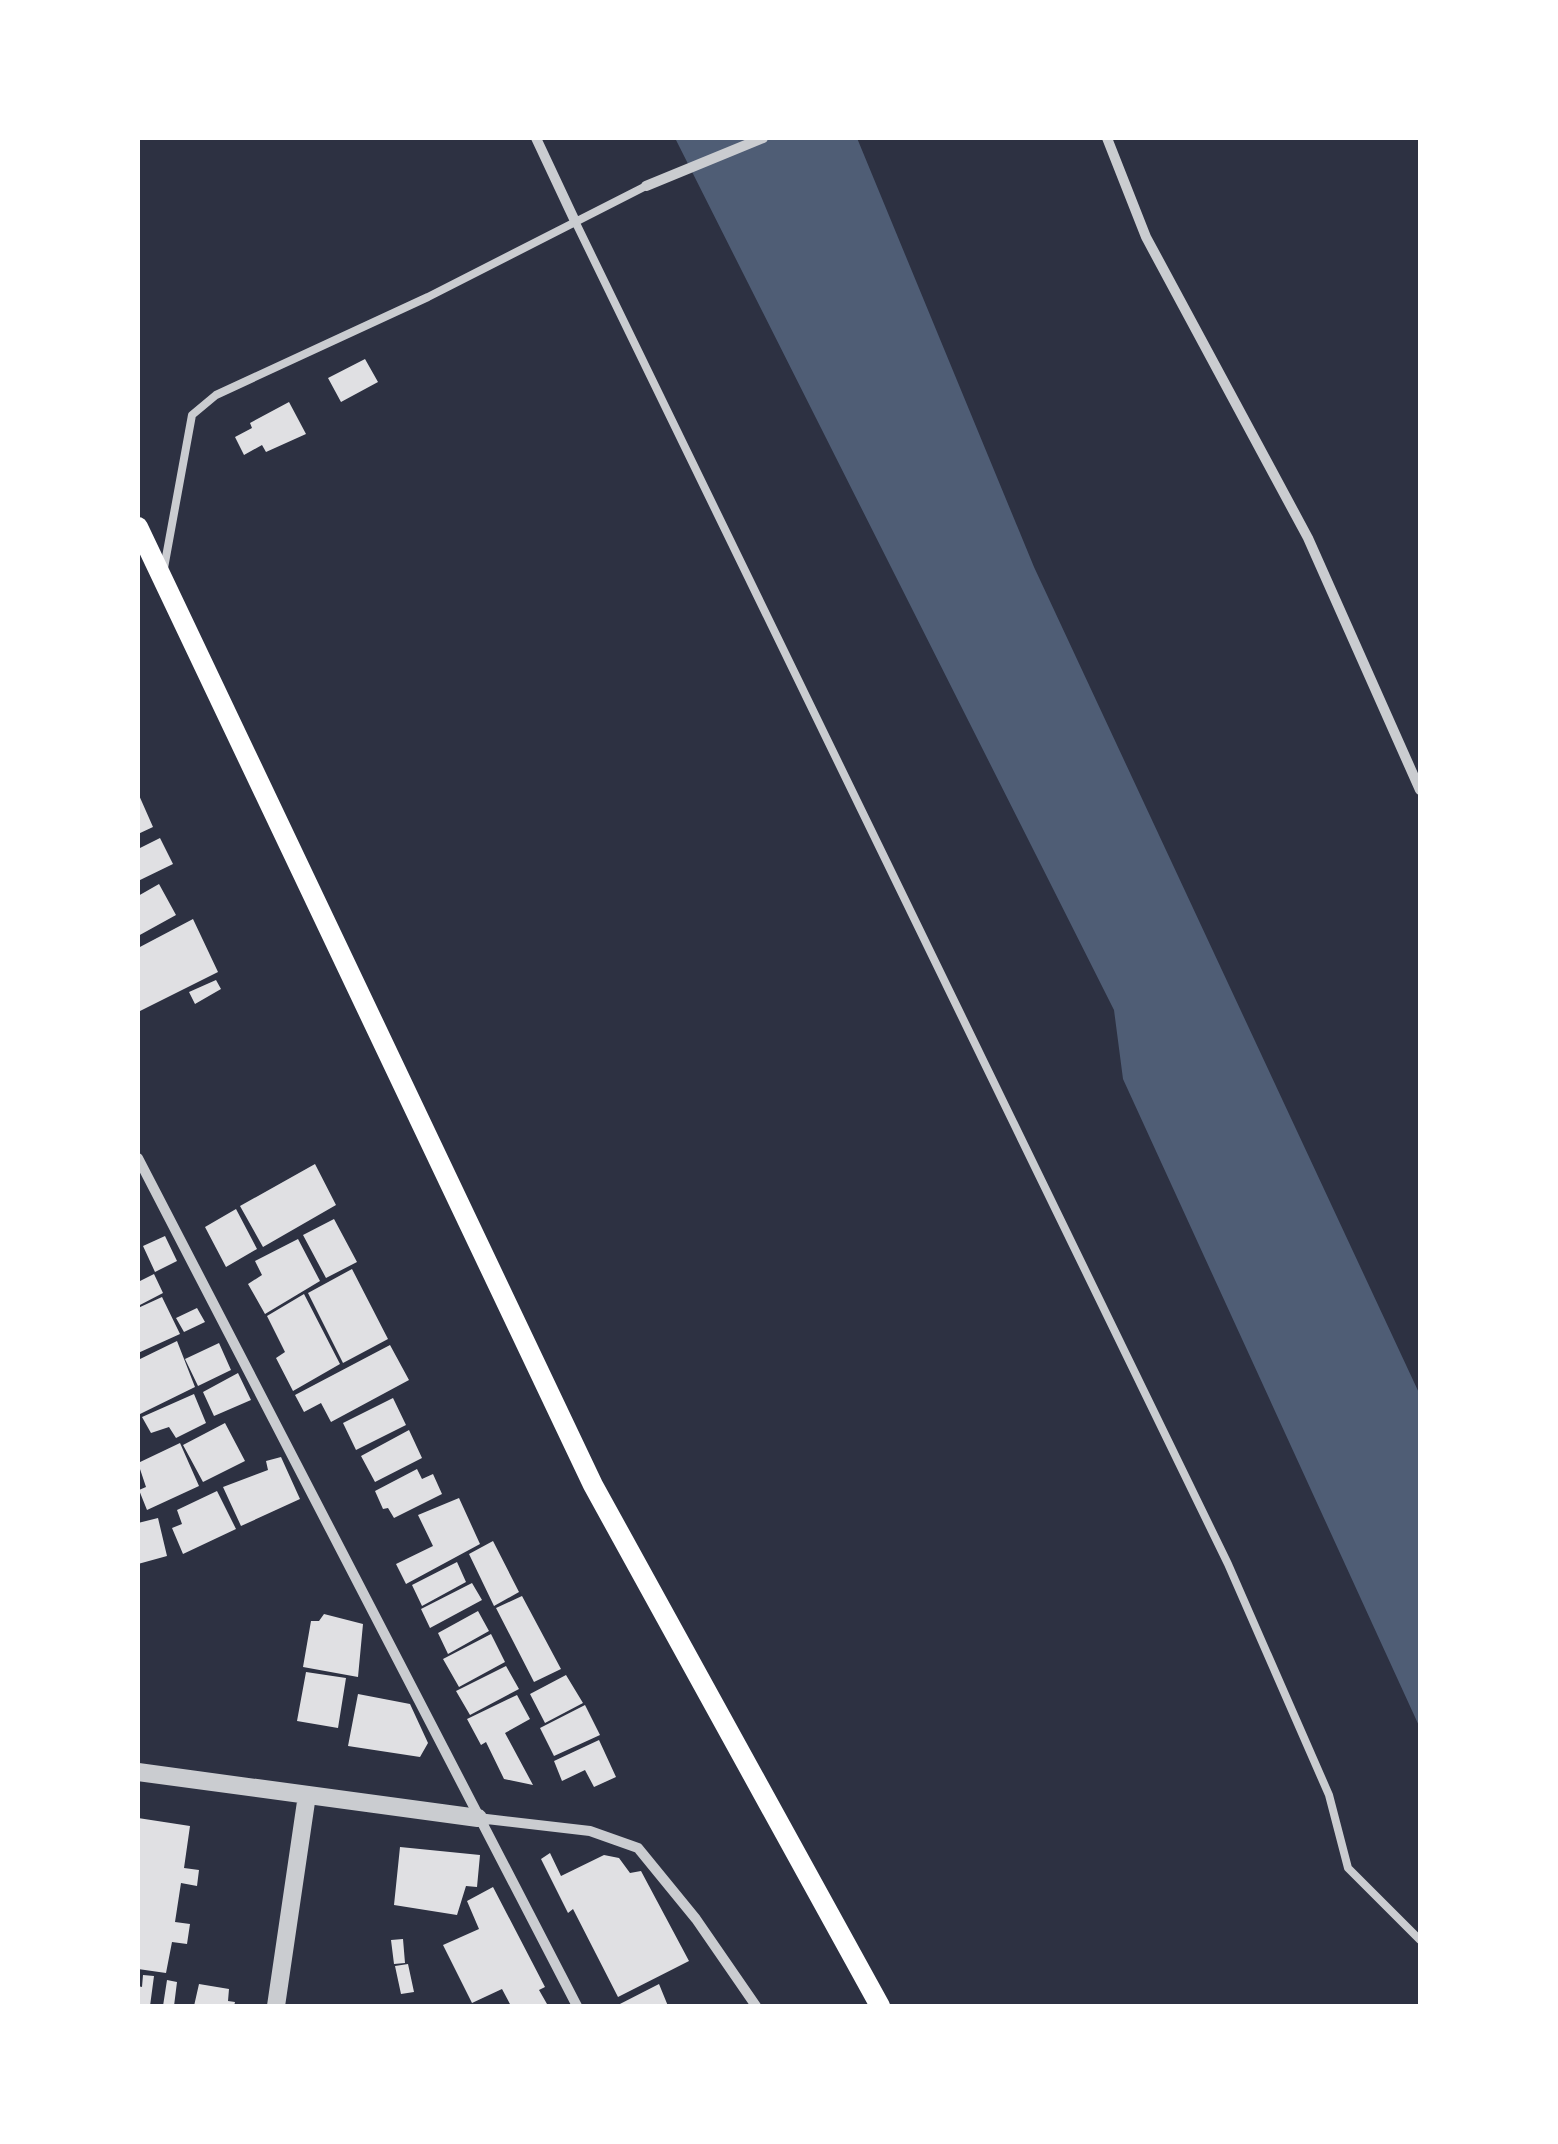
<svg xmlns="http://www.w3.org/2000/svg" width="1558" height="2144" viewBox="0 0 1558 2144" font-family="'IBM Plex Sans',sans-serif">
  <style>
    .water { fill: #4f5d75 }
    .building { fill: #e0e0e3 }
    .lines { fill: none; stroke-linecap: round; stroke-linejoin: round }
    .service { stroke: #caccd0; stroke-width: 8 }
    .minor { stroke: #caccd0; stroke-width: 10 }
    .tertiary { stroke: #caccd0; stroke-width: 18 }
    .secondary { stroke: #fff; stroke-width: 20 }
  </style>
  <rect width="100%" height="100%" fill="#2d3142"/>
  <!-- water -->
  <path class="water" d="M675,138H857L1034,567L1420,1395V1728L1123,1079L1114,1010Z"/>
  <!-- building -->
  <path class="building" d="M365,359L378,382L341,402L328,378Z
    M289,402L306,434L266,452L262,445L244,455L235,437L252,428L250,423Z
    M138,793L153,827L138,834Z
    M160,838L173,864L138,881V849Z
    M159,884L176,915L138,936V896Z
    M193,919L218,972L138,1012V948Z
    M216,980L221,989L195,1004L189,992Z
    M315,1164L336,1205L263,1247L240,1206Z
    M236,1209L257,1249L226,1267L205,1227Z
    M334,1219L357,1262L326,1278L303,1235Z
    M165,1236L177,1261L155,1272L143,1246Z
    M298,1239L320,1281L265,1314L248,1284L262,1275L255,1261Z
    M352,1269L388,1339L343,1363L308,1293Z
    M154,1274L163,1293L138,1306V1282Z
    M304,1294L340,1364L293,1391L276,1358L285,1352L267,1316Z
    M162,1297L180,1334L138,1353V1308Z
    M197,1308L205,1322L184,1332L176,1318Z
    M177,1341L195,1387L138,1415V1360Z
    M219,1343L231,1370L198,1386L185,1359Z
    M390,1345L409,1380L331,1422L321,1403L304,1412L295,1395Z
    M238,1373L251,1400L214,1416L203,1392Z
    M194,1394L206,1423L176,1438L169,1427L151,1433L142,1417Z
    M393,1398L406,1425L356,1450L343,1423Z
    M225,1423L245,1461L203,1482L183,1445Z
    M409,1430L422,1458L375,1482L361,1456Z
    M180,1443L199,1486L147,1510L139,1490L146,1487L138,1463Z
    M281,1457L300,1499L241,1526L223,1487L268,1470L266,1461Z
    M417,1469L422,1479L433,1474L442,1494L394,1518L388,1508L383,1509L375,1491Z
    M217,1491L236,1529L183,1554L172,1528L182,1524L177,1510Z
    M459,1498L480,1544L406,1584L396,1564L433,1546L418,1515Z
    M158,1518L167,1556L138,1564V1523Z
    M493,1541L519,1592L494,1606L469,1554Z
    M457,1562L466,1582L422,1606L412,1585Z
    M472,1583L482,1600L430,1628L421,1609Z
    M522,1596L561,1669L534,1682L496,1608Z
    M478,1611L489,1631L448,1654L438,1633Z
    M324,1614L363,1624L358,1677L303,1667L311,1621H319Z
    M491,1634L505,1662L459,1687L443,1659Z
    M506,1666L519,1689L470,1715L456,1691Z
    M306,1672L346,1678L338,1728L297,1721Z
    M566,1675L583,1703L545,1723L530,1694Z
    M358,1694L410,1704L428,1743L420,1757L348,1746Z
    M517,1695L530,1719L505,1733L533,1785L504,1779L486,1742L481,1745L467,1719Z
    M585,1705L600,1735L554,1756L540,1728Z
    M599,1740L616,1777L594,1787L585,1770L562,1781L554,1761Z
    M138,1818L190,1826L184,1868L199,1870L197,1886L181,1883L175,1922L190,1924L187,1944L172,1942L166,1973L138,1969Z
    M400,1847L480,1855L477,1887L466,1886L457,1915L394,1905Z
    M550,1853L561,1876L604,1855L619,1858L630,1873L641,1871L689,1961L618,1997L573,1909L568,1913L541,1859Z
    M493,1887L545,1987L539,1990L547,2004L544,2006H511L502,1989L472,2003L443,1945L479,1929L467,1901Z
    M403,1939L405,1963L394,1964L391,1940Z
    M408,1964L414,1992L401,1994L395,1966Z
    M143,1975L154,1976L150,2006H138V1986L142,1987Z
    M167,1980L177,1982L174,2006H163Z
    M199,1984L229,1989L228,2001L235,2002L234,2006H194Z
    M659,1984L668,2006H616Z"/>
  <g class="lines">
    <!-- service -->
    <path class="service" d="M574,219L1228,1564L1329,1795L1348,1868L1420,1940
      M164,568L192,415L216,395L428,297L646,186"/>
    <!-- minor -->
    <path class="minor" d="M536,138L574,219
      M1107,138L1146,237L1308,538L1420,790
      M646,186L763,138
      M138,1158L577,2006
      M478,1818L590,1831L638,1848L696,1919L756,2006"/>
    <!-- tertiary -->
    <path class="tertiary" d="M138,1772L478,1818
      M276,2006L307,1795"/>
    <!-- secondary -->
    <path class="secondary" d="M138,527L593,1485L880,2006"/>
  </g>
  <!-- border -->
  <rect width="1558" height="2144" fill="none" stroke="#ffffff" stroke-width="280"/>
</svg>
